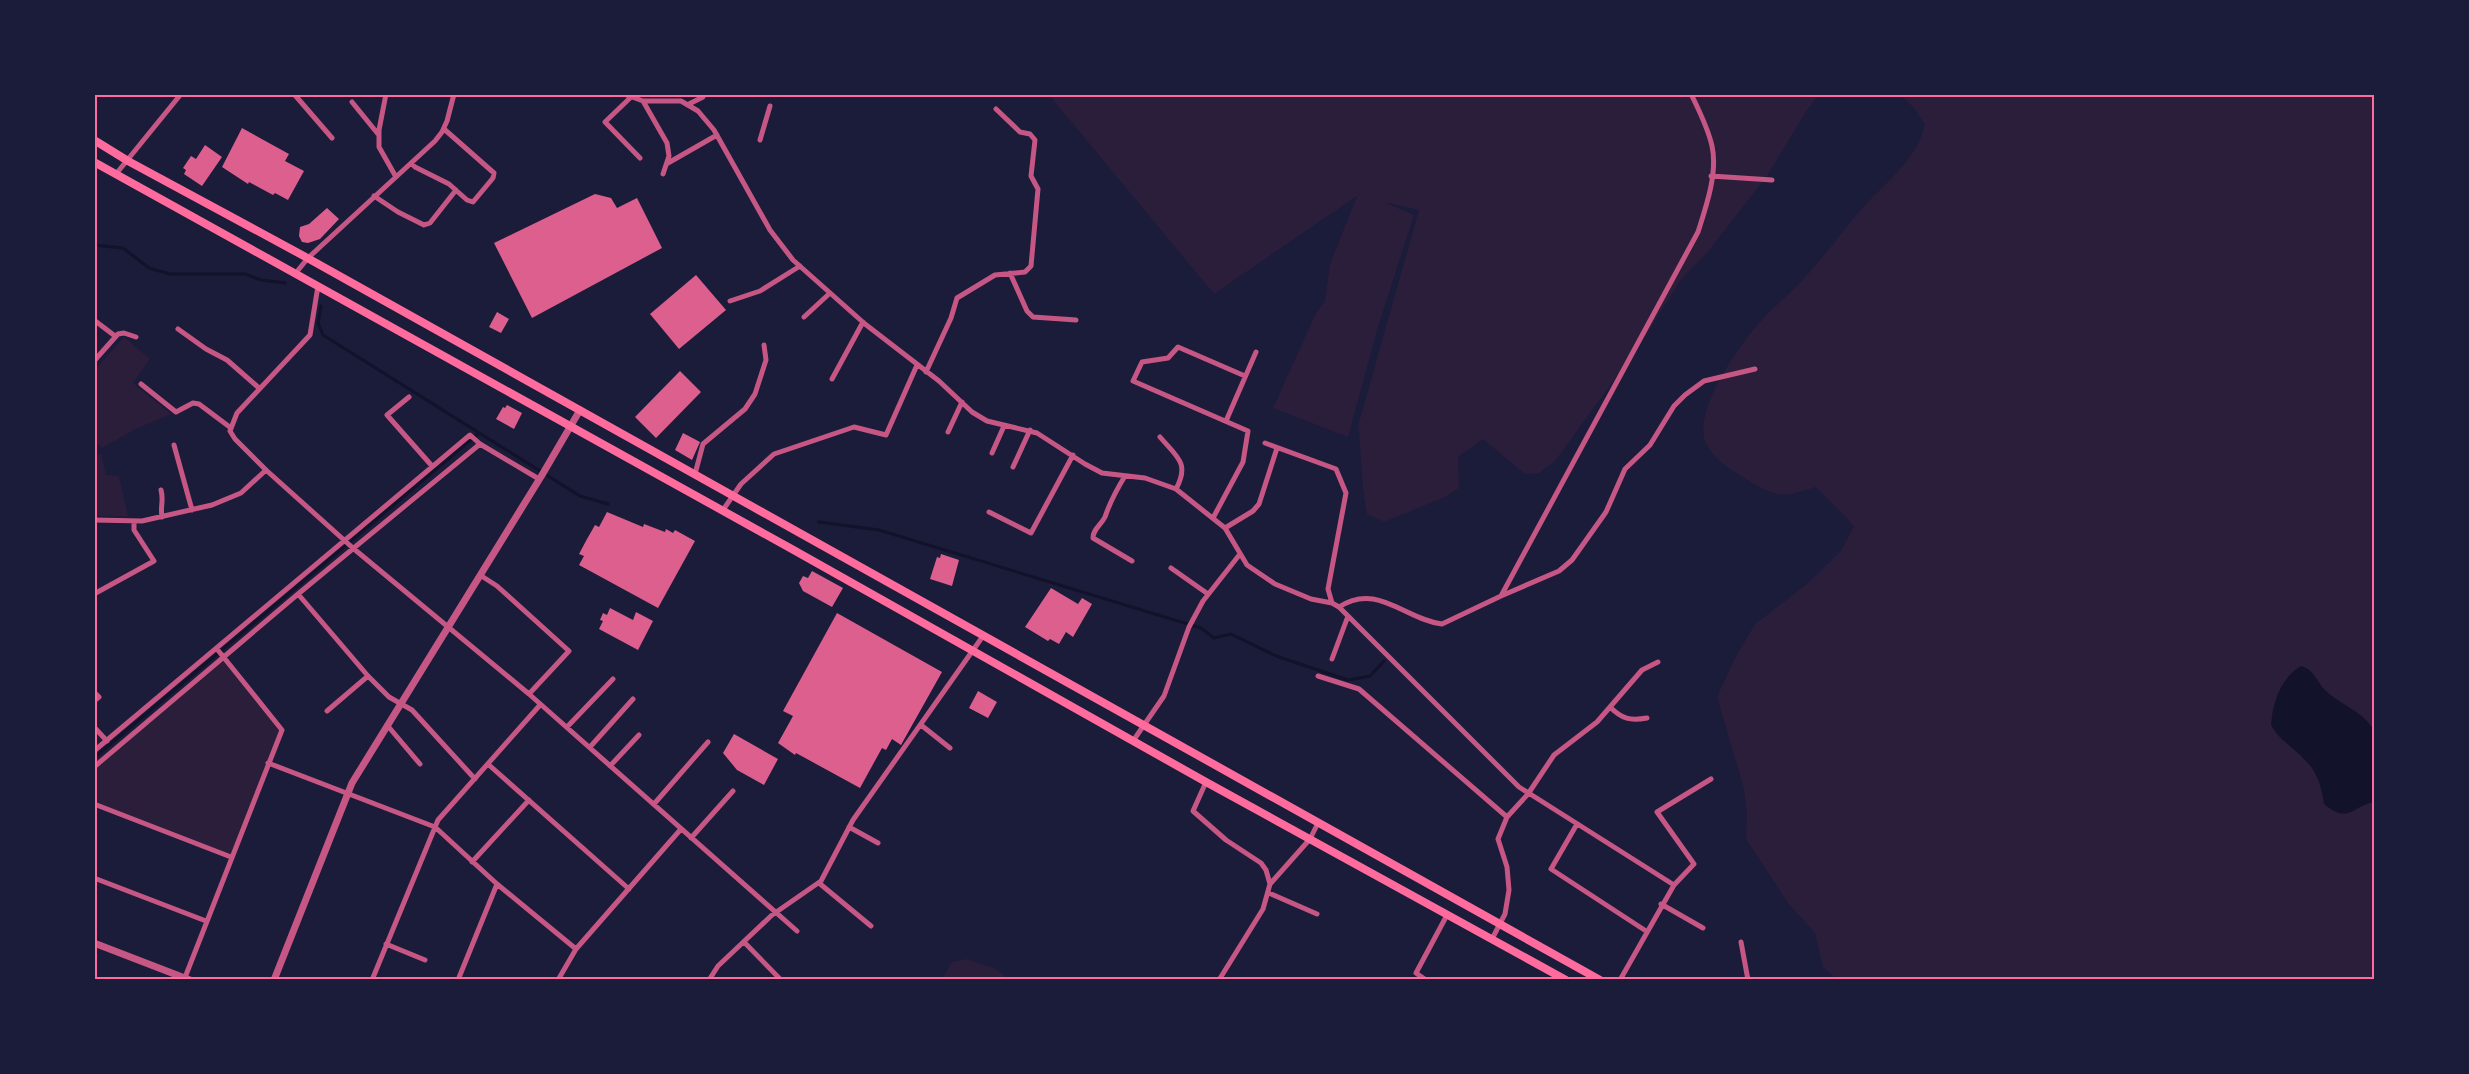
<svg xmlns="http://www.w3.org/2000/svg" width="2469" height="1074" viewBox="0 0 2469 1074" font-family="'Public Sans',sans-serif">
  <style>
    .green { fill: #2a1e3b }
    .water { fill: #12122b }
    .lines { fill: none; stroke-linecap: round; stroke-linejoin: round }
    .stream { stroke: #12122b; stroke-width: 3 }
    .building { fill: #dd5f8e }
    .minor { stroke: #c65784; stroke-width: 5 }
    .tertiary { stroke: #c65784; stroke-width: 7 }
    .primary { stroke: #ff6b9d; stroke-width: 8 }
    .neatline { fill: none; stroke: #ff6b9d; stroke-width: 2 }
  </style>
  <rect width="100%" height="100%" fill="#1b1b3a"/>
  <!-- green -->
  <path class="green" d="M1049,95H1819L1807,110L1767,176L1707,253L1682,278L1639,346L1555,461L1539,473L1525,474L1483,439L1458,457L1459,488L1445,497L1384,522L1367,514C1361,485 1362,456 1358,426L1419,210L1384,202L1414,215L1378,327L1348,437L1273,408L1316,313L1325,301L1330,264L1357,196L1214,294Z
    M1900,95H2374V979H1836L1823,967L1815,933L1788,903L1746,839L1747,814L1744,789L1717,697L1734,660L1755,624L1807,584L1841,551L1854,526L1816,487C1780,499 1777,497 1744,478C1729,469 1712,458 1705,441C1694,409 1738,347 1759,323C1774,306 1792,292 1807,275C1828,252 1845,227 1866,204C1889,179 1916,160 1925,125L1915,109Z
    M124,337L150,359L133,383L171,414L138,428L102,448L95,442V370Z
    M101,453L106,475L119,476L128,516H95V457Z
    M223,658L282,730L231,857L95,804L94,767Z
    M966,959L996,969L1009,979H942L952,962Z"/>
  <!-- water -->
  <path class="water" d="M2301,666C2315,670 2316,682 2327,692C2344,707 2361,710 2374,730V802C2352,806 2349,825 2324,804C2322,788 2317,771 2305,760C2294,748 2279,740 2271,725C2273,702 2280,679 2301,666Z"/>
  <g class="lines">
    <!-- stream -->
    <path class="stream" d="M94,245L123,248L149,268L170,274H245L261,280L285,283
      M321,306L318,323L323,335L580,496L608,504
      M819,522L879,530L1201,628L1214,638L1231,634L1276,656L1348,680L1370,676L1384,661
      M94,758L479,433"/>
  </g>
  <!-- building -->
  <path class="building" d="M242,128L289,154L285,161L304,171L288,200L275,193L273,195L249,182L248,184L222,167Z
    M205,145L222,157L202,186L184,174L186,170L183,168L191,156L196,159Z
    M595,194L611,198L617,208L637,198L662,248L532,318L494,243Z
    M327,208L339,219L320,239L308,243L302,242L299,236L300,227L309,224Z
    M696,275L726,310L679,349L650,314Z
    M497,312L509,319L501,333L489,327Z
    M680,371L701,392L656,438L635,417Z
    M507,405L522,413L514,429L496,419L503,407L505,408Z
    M683,433L700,442L692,460L675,450Z
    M607,512L643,527L644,524L665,532L666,529L673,533L675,530L695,541L658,608L579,565L584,556L579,554L587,539L595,525L599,527Z
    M941,554L959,560L952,586L930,579L937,557L940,558Z
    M812,571L843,588L832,607L803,591L799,583L803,576L808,578Z
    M1051,588L1078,604L1082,598L1092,604L1073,637L1066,632L1059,644L1050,639L1048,641L1025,627Z
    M610,608L633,620L636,612L653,621L638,650L599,629L603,621L600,620L603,613L607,615Z
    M837,613L942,672L901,745L892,739L886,750L882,748L860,788L796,753L795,755L778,743L793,716L783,711Z
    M978,691L997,702L988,718L969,708Z
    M734,734L778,759L764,785L737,770L723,753Z"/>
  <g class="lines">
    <!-- minor -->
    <path class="minor" d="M294,94L332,138
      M386,94L379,130V147L396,177
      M624,94L643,101H681L698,111L714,130L770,230L793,260L865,324L939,381L972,412L987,421L1037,433L1085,464L1102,473L1145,478L1176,489L1225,528L1247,565L1275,584L1311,599L1332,603L1339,607L1519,787L1674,885L1620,980
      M630,98L605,122L640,158
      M643,101L667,143L669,156L663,174
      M352,102L378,134
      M689,104L703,97L704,94
      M760,140L770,106
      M411,163L415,167L449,184L467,200L473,202L493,178L494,173L444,129
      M668,163L717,135
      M116,174L181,94
      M1711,176L1772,180
      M374,196L398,212L424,225L430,223L456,190
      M1010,273L1027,311L1033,317L1076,320
      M295,274L308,258L435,141L442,132L447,121L454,94
      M318,286L310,335L237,413L230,431L235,439L266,470L354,549L529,694L797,931
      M730,301L760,291L800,266
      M804,317L830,293
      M94,320L115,336
      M178,329L206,349L227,360L259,388
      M94,361L118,334L124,333L136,337
      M926,372L951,318L957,298L995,275L1025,272L1031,266L1038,189L1031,176L1035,140L1030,134L1020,132L996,109
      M832,379L863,322
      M141,384L176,412L193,403L199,404L231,428
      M409,397L387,415L432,466
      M1226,421L1256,352
      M948,432L962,402
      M1160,437C1177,457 1190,463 1176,489
      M1265,443L1336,469L1346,493L1328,589L1332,603
      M174,445L192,510
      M992,453L1004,426
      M1013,467L1030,430
      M695,474L703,444L745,409L755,394L766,360L764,345
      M1125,476C1117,489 1110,502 1105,517C1101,525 1093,529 1093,538L1132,561
      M161,490C164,500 160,507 162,517
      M723,510L741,484L774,454L854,427L886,435L917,365
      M989,512L1031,533L1073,455
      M1213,518L1243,462L1248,431L1133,381L1142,362L1168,358L1178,347L1245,376
      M94,520L142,521L212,505L241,493L266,470
      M1225,528L1253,511L1259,504L1277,448
      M1171,568L1208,594
      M480,575L497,586L569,651L529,694
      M94,594L154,561L134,530V521
      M298,594L368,676L389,697L412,710L475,779
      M1501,596L1559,571L1572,560L1606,512L1625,469L1650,445L1674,406L1685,395L1704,381L1755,369
      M1339,607C1377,582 1404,619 1442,624L1501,596L1698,232C1706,207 1718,173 1712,146C1708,128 1699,110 1691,94
      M1332,659L1348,616
      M1318,676L1359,689L1507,817
      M94,692L99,697L94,701
      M1610,707C1622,719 1630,721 1647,718
      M327,711L368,676
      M387,725L420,764
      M921,725L950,748
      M94,727L107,741
      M567,727L613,679
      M1133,741L1164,696L1189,627L1203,601L1240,554
      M590,747L633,699
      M94,751L470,435L480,444L539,479
      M268,763L435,827L497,884L576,949
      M489,765L629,889
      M610,766L639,735
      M94,767L298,594L480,444
      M1206,782L1193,811L1226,840L1261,863L1266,870L1270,884L1263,909L1219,980
      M94,804L231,857
      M654,804L708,742
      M1577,824L1551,869L1646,931
      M849,827L878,843
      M691,838L733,791
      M472,862L529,800
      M94,878L206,921
      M819,883L871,926
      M1270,884L1310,839L1318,823
      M1674,885L1694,864L1657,812L1711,779
      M1269,893L1317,914
      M1661,904L1703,928
      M1492,939L1505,914L1509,890L1507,867L1498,839L1507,817L1528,794L1554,755L1597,722L1642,670L1658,662
      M744,942L781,980
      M1741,942L1748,980
      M386,944L425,960
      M184,980L282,730L217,649
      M372,980L438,820L540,705
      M458,980L497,884
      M558,980L576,949L681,829
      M709,980L718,966L772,915L821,881L853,820L983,636
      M1426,980L1416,973L1447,915"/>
    <!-- tertiary -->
    <path class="tertiary" d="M94,943L190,980
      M274,980L352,783L542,475L580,410"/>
    <!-- primary -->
    <path class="primary" d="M94,140L128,161L302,255L1600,980
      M94,162L790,548L1206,782L1566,980"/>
  </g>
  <!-- border -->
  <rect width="2469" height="1074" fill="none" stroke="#1b1b3a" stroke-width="192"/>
  <rect x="96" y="96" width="2277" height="882" class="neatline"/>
</svg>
